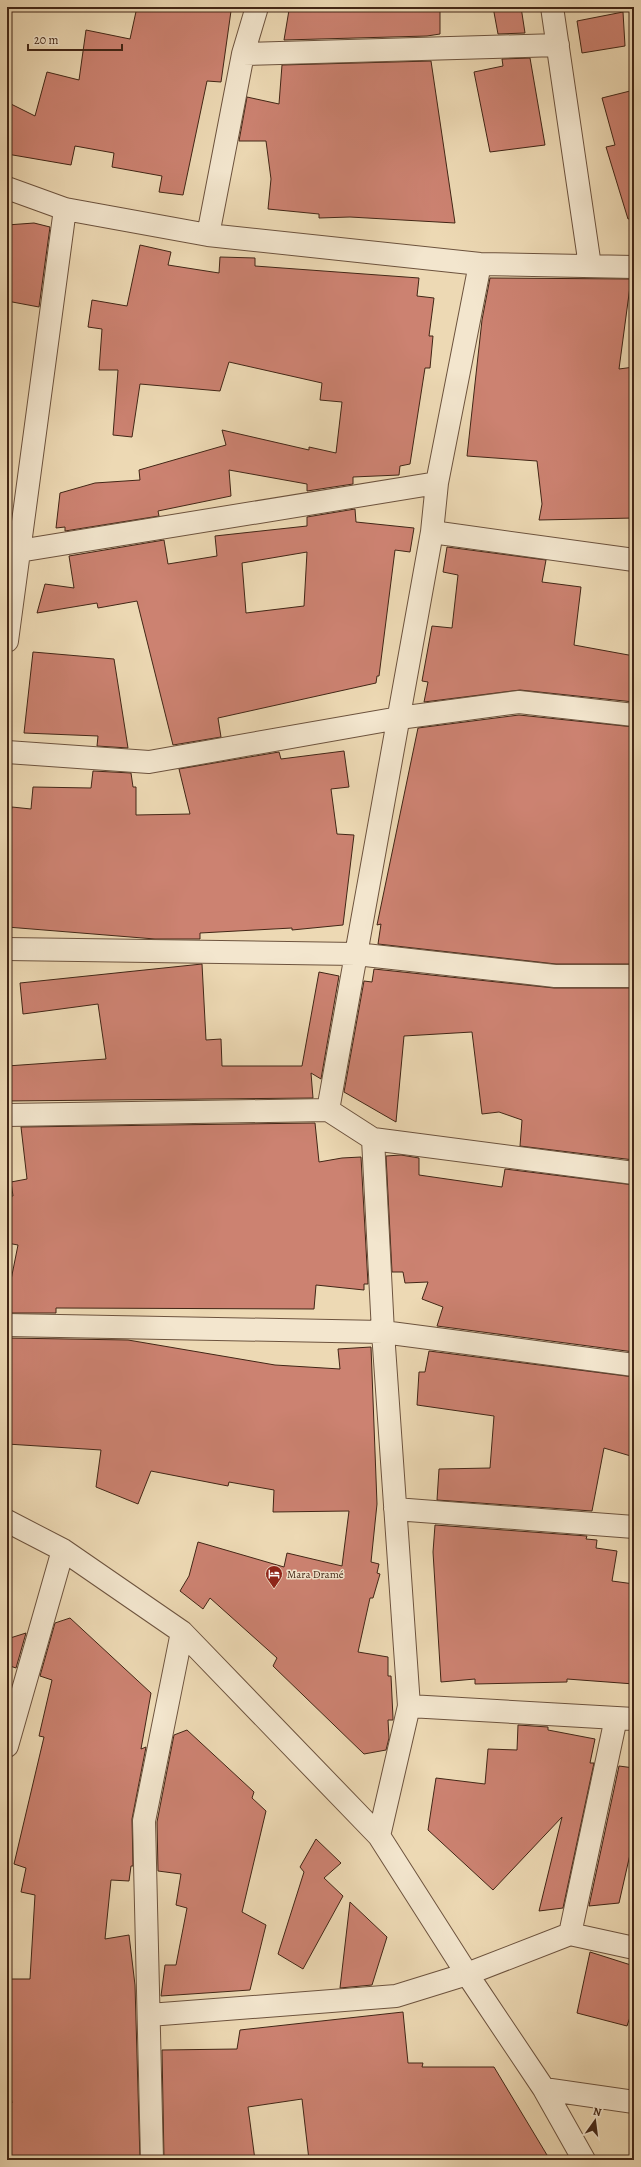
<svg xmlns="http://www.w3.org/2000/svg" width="641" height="2167" viewBox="0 0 641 2167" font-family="Alegreya,serif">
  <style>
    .building { fill: #cc8271; stroke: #422616; fill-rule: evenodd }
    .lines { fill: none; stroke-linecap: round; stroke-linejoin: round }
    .minor-casing { stroke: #6d533e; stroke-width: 24 }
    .minor { stroke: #f3e6ce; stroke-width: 22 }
    .labels { text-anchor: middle; stroke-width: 3; stroke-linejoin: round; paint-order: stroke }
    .poi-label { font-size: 11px; fill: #422616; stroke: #f3e6ce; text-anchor: start }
  </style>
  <rect width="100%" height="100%" fill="#edd9b4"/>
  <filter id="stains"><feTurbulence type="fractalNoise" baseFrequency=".005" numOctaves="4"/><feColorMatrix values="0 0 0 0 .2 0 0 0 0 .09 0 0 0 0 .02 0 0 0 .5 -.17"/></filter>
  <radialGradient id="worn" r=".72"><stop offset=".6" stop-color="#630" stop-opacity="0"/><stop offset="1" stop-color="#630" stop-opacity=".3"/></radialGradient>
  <!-- building -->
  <path class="building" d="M137,7H217L231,11L221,82L207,81L183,195L159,192L162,176L112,167L114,153L75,146L71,165L7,154V102L35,116L47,72L79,80L86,30L130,39Z
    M327,7H440V34L427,36L284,40L289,10Z
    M493,7H521L525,33L498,34Z
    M623,12L625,46L582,53L577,21Z
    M530,58L545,145L490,152L474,72L503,66L502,59Z
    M431,61L455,223L350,217L319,218V214L268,209L271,179L266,141H239L247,97L279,104L282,65Z
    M634,90V218L628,219L606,147L615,145L602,98Z
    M34,223L50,227L39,307L7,301V225Z
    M140,245L171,252L168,265L219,273L220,257L255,258V266L419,278L417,296L434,298L429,336H433L430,368H425L410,464L400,466L399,475L353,477V484L307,491V484L229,470L231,496L158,511L159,516L65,531V527L56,528L60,493L95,483L140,480L139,470L226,445L222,430L309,450V447L336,453L342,402L320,400L322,383L229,362L220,391L140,384L132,437L113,435L118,370H99L102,329L88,327L92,300L127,306Z
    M490,278L631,279L619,369L634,367V518L539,520L542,504L537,461L467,456L482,320Z
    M355,509L356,522L414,528L410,552L395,550L379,676H377L376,683L218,718L221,737L173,745L137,601L98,608L97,603L37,613L45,584L74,588L69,556L164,540L168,564L217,556L215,536L307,526V517ZM307,552L304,606L246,613L242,563Z
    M447,547L546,560L542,582L581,587L574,645L634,656V702L520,690L424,702L428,682L422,681L432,626L452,628L458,575L443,572Z
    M33,652L114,659L128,748L97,746L98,736L24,733Z
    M519,715L634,727V964H556L378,944L381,924L377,925L418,728Z
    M344,751L349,787L331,789L337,834L354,835L343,925L292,930V928L200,933V939H155L7,927V832L12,807L31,809L33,787L91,788L93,771L131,773L133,787H136V815L190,814L179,769L279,752L281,759Z
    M202,964L206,1040L221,1039L222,1066H302L319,972L339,976L321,1079L311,1073L313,1098L7,1101V1066L106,1059L98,1004L23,1014L20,983Z
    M374,969L554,988H634V1160L520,1146L522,1120L499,1112L482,1114L472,1032L404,1036L396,1122L344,1092L364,981L372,982Z
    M315,1123L319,1162L342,1158L361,1157L368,1284H364V1290L316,1285L314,1309L56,1308V1313H7V1290H9L18,1245L7,1243V1196H13L11,1182L27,1179L21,1127Z
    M401,1155L419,1158V1175L502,1187L505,1169L634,1185V1352L437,1326L443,1307L422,1299L428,1282L405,1283L403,1272H392L386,1156Z
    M7,1338L128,1340L275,1365L340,1369L338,1349L371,1347L377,1504L371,1562L379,1564L377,1573L380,1574L373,1598H370L358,1652L388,1657V1676H391L393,1718V1720H388L389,1738L386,1750L364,1754L273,1666L277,1658L210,1598L203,1609L180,1591L189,1576L198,1542L284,1567L287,1553L342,1566L349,1511L273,1512L274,1490L229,1482L228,1486L151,1471L138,1504L96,1487L101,1450L7,1444Z
    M429,1351L634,1377V1457L604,1448L592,1511L437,1500L439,1469L490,1468L494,1416L417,1405L419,1372H425Z
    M435,1525L587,1536L586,1539L597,1540L596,1548L617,1551L612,1581L634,1584V1684L567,1679V1682L475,1684V1679L441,1682L433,1552Z
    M70,1618L151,1693L141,1749L146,1747L132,1819L133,1866H131L129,1881L111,1880L105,1939L129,1935L135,1985L140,2160H11L7,2122V2104L12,2103L8,2075H10L7,2041V2030H9V1979H30L35,1895L21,1892L26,1868L14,1864L44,1737L39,1736L52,1680L40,1676L55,1623Z
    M26,1633L16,1668L7,1665V1639Z
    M518,1725L548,1727V1730L595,1739L590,1763H594L563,1908L539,1911L562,1817L493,1890L428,1830L436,1778L485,1784L488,1749L517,1750Z
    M187,1730L254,1792L252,1798L266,1811L242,1912L266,1925L250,1990L161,1996L165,1965H176L187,1908L176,1905L181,1874L158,1871L157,1822L174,1735Z
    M619,1766L634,1768V1851L631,1850L619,1903L589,1906Z
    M316,1839L341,1863L324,1878L343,1896L303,1969L278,1954L304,1872L300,1867Z
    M350,1902L387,1937L372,1985L340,1988Z
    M590,1952L634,1966V2005L627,2026L577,2013Z
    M403,2012L408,2063H423L422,2067H494L550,2160H309L302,2099L248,2107L255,2160H164L162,2050L237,2049L240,2030Z"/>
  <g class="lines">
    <defs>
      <path id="minor" d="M552,7L590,266
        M243,54L558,45
        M7,188L65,209L208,235L480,264L634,267
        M208,235L243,54L257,7
        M432,532L634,560
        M7,547L19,551L437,483
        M7,641L65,209
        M7,752L149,762L399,718L519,702L634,715
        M7,949L356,954L555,976H634
        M328,1110L432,532L437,483L480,264
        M7,1115L328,1110L373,1139L634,1173
        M373,1139L383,1332L409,1706L379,1836
        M7,1325L383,1332L634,1365
        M395,1509L634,1527
        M7,1521L63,1550L182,1632L379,1836L467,1974L544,2089L584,2160
        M409,1706L634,1719
        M7,1746L63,1550
        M570,1934L616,1718
        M149,2015L396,1996L467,1974L570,1934L634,1948
        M544,2089L634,2102
        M152,2160L144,1821L182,1632"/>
    </defs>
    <!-- minor casing -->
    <use href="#minor" class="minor-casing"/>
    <!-- minor -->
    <use href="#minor" class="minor"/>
  </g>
  <!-- icons -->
  <defs>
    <symbol id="hotel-pin" viewBox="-11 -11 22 30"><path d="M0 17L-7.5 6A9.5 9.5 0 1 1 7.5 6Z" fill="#8f2418" stroke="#f3e6ce"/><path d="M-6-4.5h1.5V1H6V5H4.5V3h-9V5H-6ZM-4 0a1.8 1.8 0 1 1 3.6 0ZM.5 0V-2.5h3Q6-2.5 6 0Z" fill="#fff"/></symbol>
  </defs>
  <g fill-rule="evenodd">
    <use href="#hotel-pin" x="264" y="1564" width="20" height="27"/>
  </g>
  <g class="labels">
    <!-- poi labels -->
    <g class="poi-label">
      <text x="287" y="1578">Mara Dramé</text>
    </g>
  </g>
  <!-- margin -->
  <rect width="641" height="2167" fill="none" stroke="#edd9b4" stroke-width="24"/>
  <rect x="8" y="8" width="625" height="2151" fill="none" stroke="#422616" stroke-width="2"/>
  <rect x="12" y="12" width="617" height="2143" fill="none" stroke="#422616"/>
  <!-- north arrow -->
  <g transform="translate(595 2121) rotate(14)" stroke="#f3e6ce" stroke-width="3" paint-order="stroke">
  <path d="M0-3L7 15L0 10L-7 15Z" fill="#422616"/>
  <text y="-6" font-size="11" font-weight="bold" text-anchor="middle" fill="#422616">N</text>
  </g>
  <!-- scale -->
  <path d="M28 44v6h94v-6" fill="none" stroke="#422616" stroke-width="2"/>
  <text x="34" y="44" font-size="12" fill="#422616" stroke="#f3e6ce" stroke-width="3" paint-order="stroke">20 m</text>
  <rect width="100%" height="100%" filter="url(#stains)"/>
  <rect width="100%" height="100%" fill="url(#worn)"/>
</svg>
